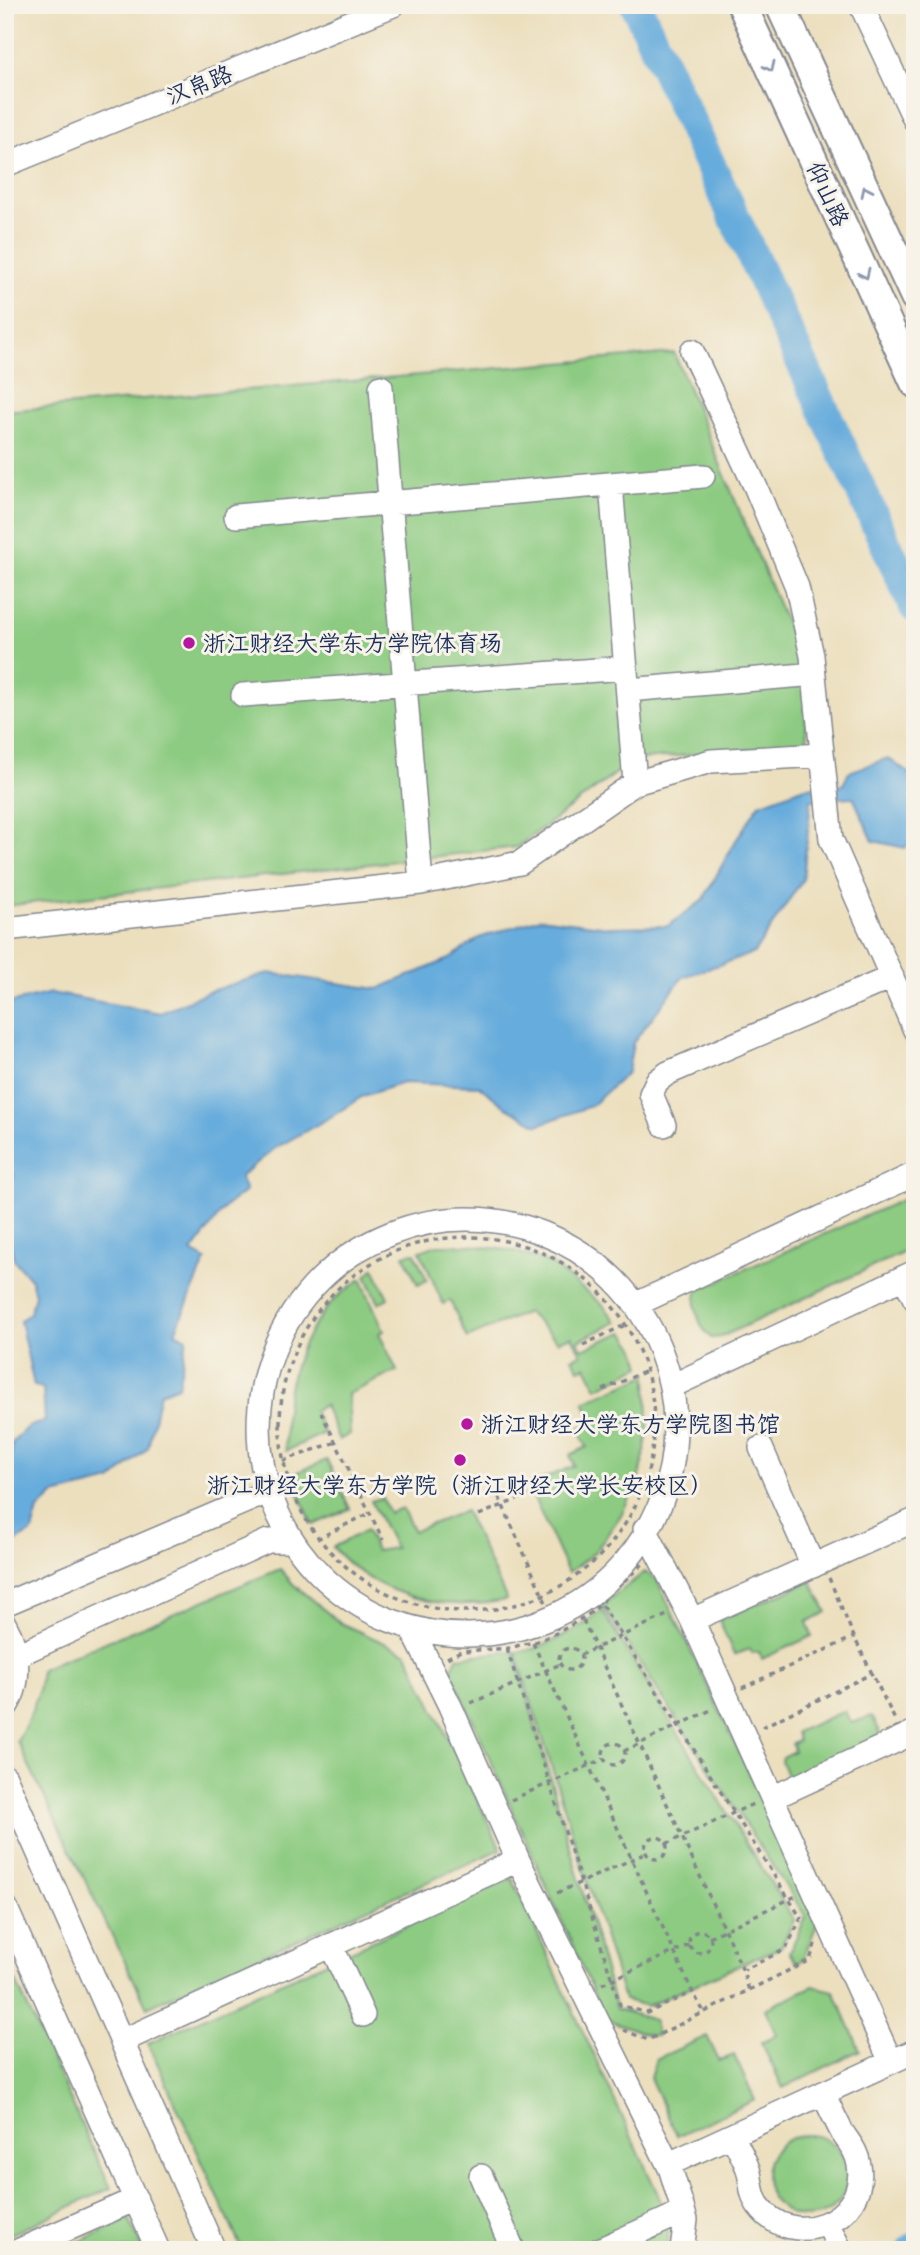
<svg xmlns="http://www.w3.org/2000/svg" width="920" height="2255" viewBox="0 0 920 2255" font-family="Delius,'LXGW WenKai TC',sans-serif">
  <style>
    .green { fill: #8ccb81; stroke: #547d70; stroke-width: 2 }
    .water { fill: #66acdc; stroke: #406e9d; stroke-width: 2 }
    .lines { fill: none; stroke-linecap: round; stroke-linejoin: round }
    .river { stroke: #66acdc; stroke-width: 32 }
    .minor-casing { stroke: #84878e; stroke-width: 26 }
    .major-casing { stroke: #84878e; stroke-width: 32 }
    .path { stroke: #84878e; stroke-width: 3.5; stroke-dasharray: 5 5; stroke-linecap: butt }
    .minor { stroke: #fff; stroke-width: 23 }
    .major { stroke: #fff; stroke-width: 28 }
    .oneway { stroke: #8d97ae }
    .poi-dot { fill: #b5179e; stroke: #f7f3e8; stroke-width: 2.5 }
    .labels { text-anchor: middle; stroke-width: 6; stroke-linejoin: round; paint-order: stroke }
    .street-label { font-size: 23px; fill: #1b2f5e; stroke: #f7f3e8 }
    .poi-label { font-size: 23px; fill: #1b2f5e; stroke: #f7f3e8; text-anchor: start }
  </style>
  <rect width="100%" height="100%" fill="#f7f3e8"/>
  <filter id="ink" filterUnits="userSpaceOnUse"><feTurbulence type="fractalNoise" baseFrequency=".0143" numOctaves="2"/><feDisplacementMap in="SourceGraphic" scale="14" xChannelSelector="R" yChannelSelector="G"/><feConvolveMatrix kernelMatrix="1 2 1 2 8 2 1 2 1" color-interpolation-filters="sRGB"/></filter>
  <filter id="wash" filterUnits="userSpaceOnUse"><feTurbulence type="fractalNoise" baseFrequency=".00686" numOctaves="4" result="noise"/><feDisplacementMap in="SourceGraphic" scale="28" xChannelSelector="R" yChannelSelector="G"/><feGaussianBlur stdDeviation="1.57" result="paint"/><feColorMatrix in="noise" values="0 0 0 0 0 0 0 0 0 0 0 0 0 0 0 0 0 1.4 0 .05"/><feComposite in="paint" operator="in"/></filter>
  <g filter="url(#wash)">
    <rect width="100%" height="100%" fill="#ecdfbe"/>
    <!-- green -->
    <path class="green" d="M674,353L803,664L807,744L634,760L517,847L5,906V411Z
      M915,1194V1247L721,1337L711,1338C699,1327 692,1305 698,1290Z
      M437,1245H470L514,1251L551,1264L602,1304L617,1322L578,1341L582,1349L624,1332L636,1349L641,1366L597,1388L586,1366L579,1369L572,1358L581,1354L572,1336L558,1341L527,1312L467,1338L450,1300L443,1304L420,1251Z
      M415,1253L427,1280L418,1285L404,1255Z
      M374,1268L388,1298L379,1303L366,1276Z
      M361,1279L384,1331L379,1333L397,1371L348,1394L350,1434L339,1440L324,1405L314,1411L324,1433L286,1451C281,1395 295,1341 335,1299C342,1292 352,1286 361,1279Z
      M647,1375L648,1431L641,1473L621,1515L595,1552L568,1573L528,1485L574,1466L570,1455L587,1447L578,1429L593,1420L584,1402Z
      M327,1460L350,1509L313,1525L290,1475Z
      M382,1498L389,1513L402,1508L414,1531L465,1511L507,1600C495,1602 482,1604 469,1604C419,1606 364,1585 333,1547L366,1530L376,1551L395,1548L371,1501Z
      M280,1569L294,1585L340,1623L407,1653L501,1849L147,2007L17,1741C31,1716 39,1698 41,1669Z
      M645,1572L657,1580L819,1919L803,1959L798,1964L789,1953L806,1917L602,1605Z
      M811,1581L827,1612L807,1622L812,1636L762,1659L759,1652L752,1653L750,1649L734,1655L719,1620Z
      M602,1610L794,1920L781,1947L647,2006L624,2000L516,1652C543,1650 582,1628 602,1610Z
      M514,1651L616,2009L654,2020L657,2035H649L605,2019L451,1671L457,1657Z
      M844,1711L852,1723L872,1716L882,1736L788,1778L781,1761L782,1757L794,1751L792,1744L798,1741L796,1732Z
      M512,1878L663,2205C667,2220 670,2234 667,2250H242L148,2043Z
      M5,1958L111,2188L5,2237Z
      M813,1986L834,1991L860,2050L783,2088L761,2042L777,2035L765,2009Z
      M707,2036L719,2061L734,2055L755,2100L677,2136L650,2078L656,2059Z
      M766 2176a41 41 0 1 1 82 0a41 41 0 1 1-82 0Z
      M129,2219L143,2250H61Z"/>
    <!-- water -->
    <path class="water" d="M888,758L912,776L915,780V837L905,848L873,841L853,797L811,800L803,879L754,953L683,977L633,1043L628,1072L591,1106L538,1125L503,1105L479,1086L403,1083L363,1096L334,1115L274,1149L240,1177L246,1191L225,1207L192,1252L206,1260L175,1332L187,1338L178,1386L160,1393L148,1448L111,1481L54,1495L38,1510L32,1532L12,1544L5,1543V1481L11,1460L12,1443L27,1427L45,1421L43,1388L34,1386L20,1321L30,1313L35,1295L31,1280L14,1260L5,1214V1184H9L14,1175L5,1164V1004L51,993L161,1013L207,992L269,973L378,989L449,959L479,938L540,918L608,927L668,926L703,900L732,847L759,804L805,787L843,785L849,772Z"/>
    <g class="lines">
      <!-- river -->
      <path class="river" d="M636,5L915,607
        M912,2250L915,2248"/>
    </g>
  </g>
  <g filter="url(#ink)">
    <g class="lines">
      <defs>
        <path id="minor" d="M861,5L915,120
          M5,165L393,5
          M692,351L756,488L797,587L812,656L831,839L915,1030
          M381,387L421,883
          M611,484L635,783
          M236,516L703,476
          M628,690L804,675
          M243,695L626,668
          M5,929L421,883L520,863L635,783L711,761L822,755
          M664,1125L651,1094L657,1081L668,1073L892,977
          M259 1427a208 208 0 1 1 416 0a208 208 0 1 1-416 0Z
          M904,1277L915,1299
          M641,1302L915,1174
          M674,1385L915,1272
          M761,1448L813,1566
          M645,1529L692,1620L891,2062
          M5,1604L265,1493
          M692,1620L915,1520
          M5,1625C19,1650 22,1684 5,1708
          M413,1631L450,1706L518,1860L671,2170
          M17,1655L268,1541H289
          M5,1777L214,2250
          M772,1798L915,1732
          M5,1906L158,2250
          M331,1945L363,2015
          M122,2041L518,1860
          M732,2135C737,2146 744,2158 748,2169C752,2182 750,2193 758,2205C791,2252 868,2222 859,2165C857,2151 849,2143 842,2132C835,2119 829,2106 823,2093
          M481,2176L513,2250
          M828,2224L840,2250
          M20,2250L136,2199
          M599,2250L683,2212
          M682,2250L686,2220L669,2164L915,2051"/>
        <path id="major" d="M742,5L915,383
          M780,5L915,297"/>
      </defs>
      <!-- minor casing -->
      <use href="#minor" class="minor-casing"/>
      <!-- major casing -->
      <use href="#major" class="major-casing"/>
      <!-- path -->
      <path class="path" d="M280 1424a187 187 0 1 1 374 0a187 187 0 1 1-374 0Z
        M583,1345L625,1325
        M603,1390L646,1371
        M321,1412L383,1540
        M283,1461L336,1442
        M499,1497L559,1632
        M479,1515L528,1495
        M317,1539L370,1513
        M829,1578L854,1637L895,1720
        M602,1605L801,1918L786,1949L744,1970
        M583,1620L741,1966L749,1990L648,2040L624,2030
        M533,1643L691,1989L704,2012
        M559 1659a11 11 0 1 1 22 0a11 11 0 1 1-22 0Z
        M507,1649L620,2005L647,2013L692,1992
        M580,1655L667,1615
        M447,1658L461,1651L512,1648L522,1644L533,1643L559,1632L594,1611L607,1596L643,1564
        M742,1688L854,1637
        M471,1703L561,1664
        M762,1727L873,1673
        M603 1754a11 11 0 1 1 22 0a11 11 0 1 1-22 0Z
        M624,1751L711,1710
        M511,1800L604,1759
        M645 1848a11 11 0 1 1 22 0a11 11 0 1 1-22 0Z
        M666,1844L753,1804
        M557,1893L646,1853
        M689 1942a11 11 0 1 1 22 0a11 11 0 1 1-22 0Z
        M709,1937L796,1896
        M602,1984L689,1945
        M749,1990L810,1960L816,1941"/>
      <!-- minor -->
      <use href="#minor" class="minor"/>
      <!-- major -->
      <use href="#major" class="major"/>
    </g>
    <!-- one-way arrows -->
    <defs><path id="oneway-chevron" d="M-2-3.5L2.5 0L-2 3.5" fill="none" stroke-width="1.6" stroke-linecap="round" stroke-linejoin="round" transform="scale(1.75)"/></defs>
    <g class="oneway">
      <use href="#oneway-chevron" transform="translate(770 67) rotate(65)"/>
      <use href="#oneway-chevron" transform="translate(866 191) rotate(-115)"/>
      <use href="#oneway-chevron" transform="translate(865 274) rotate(65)"/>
    </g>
  </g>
  <!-- markers -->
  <g class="poi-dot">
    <circle cx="189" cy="643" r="7"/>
    <circle cx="467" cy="1424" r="7"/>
    <circle cx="460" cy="1460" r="7"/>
  </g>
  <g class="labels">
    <!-- street labels -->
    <g class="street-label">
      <text transform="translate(199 85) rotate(-22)" y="8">汉帛路</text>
      <text transform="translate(828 194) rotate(65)" y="8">仰山路</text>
    </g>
    <!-- poi labels -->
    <g class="poi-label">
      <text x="203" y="651">浙江财经大学东方学院体育场</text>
      <text x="481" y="1432">浙江财经大学东方学院图书馆</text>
      <text x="460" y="1493" text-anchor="middle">浙江财经大学东方学院（浙江财经大学长安校区）</text>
    </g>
  </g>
  <!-- margin -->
  <rect width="920" height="2255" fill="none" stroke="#f7f3e8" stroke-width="28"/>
</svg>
